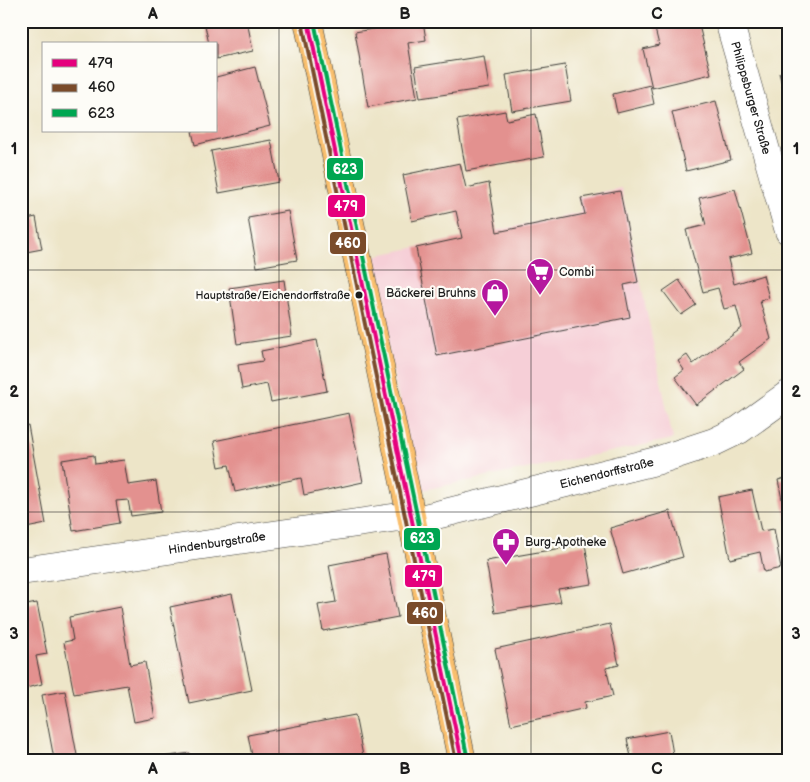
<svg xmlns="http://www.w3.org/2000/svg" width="810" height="782" viewBox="0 0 810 782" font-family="'Balsamiq Sans',sans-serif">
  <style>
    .built { fill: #f6cfd7 }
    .building { fill: #e3918f }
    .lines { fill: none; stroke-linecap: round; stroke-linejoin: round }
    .minor-casing { stroke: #3b3a36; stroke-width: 29 }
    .major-casing { stroke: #3b3a36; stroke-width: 29 }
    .minor { stroke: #fff; stroke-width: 28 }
    .major { stroke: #f9bf6d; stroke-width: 28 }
    .bus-1-casing { stroke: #fdfcf7; stroke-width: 8 }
    .bus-2-casing { stroke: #fdfcf7; stroke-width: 8 }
    .bus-3-casing { stroke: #fdfcf7; stroke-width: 8 }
    .bus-1 { stroke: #e5007d; stroke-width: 4 }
    .bus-2 { stroke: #7a4b2a; stroke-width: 4 }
    .bus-3 { stroke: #00a651; stroke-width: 4 }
    .grid { fill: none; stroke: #1c1c1c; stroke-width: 1; stroke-opacity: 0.55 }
    .bus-dot { fill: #1c1c1c; stroke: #fdfcf7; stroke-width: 2 }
    .labels { text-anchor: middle; stroke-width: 4.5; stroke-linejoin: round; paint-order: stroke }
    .bus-label { font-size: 11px; fill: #1c1c1c; stroke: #fdfcf7; text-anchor: end }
    .street-label { font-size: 12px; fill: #1c1c1c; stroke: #fdfcf7 }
    .poi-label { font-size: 12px; fill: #1c1c1c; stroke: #fdfcf7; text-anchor: start }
    .line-badge { stroke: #fdfcf7; stroke-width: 2 }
    .badge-label { font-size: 14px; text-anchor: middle; font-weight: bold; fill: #fff }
    .neatline { fill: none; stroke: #1c1c1c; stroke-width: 2 }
    .grid-label { font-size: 16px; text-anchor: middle; font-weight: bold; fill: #1c1c1c }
  </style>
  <rect width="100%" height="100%" fill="#fdfcf7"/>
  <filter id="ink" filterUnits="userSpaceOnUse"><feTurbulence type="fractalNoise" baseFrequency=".02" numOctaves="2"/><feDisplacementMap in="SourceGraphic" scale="10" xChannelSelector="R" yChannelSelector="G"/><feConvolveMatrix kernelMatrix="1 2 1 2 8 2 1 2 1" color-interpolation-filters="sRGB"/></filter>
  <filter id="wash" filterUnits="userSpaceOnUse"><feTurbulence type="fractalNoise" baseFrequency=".0096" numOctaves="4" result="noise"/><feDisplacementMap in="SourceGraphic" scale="20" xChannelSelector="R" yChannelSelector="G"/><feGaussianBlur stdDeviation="1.12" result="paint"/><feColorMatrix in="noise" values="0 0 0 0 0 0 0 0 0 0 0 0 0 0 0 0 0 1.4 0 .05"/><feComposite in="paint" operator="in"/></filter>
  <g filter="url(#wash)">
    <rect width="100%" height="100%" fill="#ede5c8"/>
    <!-- built -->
    <path class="built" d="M621,188L673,439L418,491L369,257L581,213L578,197Z"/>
    <g id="blocks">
      <!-- building -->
      <path class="building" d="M204,21H247L253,51L216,59V44H209Z
        M418,21H423L426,40L408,43L417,98L368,107L355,32Z
        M653,21H698L711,74L652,88L643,49L659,45Z
        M770,21H785V22L771,26Z
        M484,56L489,88L420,98L415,67Z
        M565,65L571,101L512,111L506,75Z
        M255,67L270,126L195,145L192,131H216V77Z
        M789,70V103L787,104L779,73Z
        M650,85L654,104L617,113L613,94Z
        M716,101L731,160L686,171L672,112Z
        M505,111L507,120L536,114L544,157L466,171L457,120Z
        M271,140L279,182L219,193L211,151Z
        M460,163L466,188L489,183L497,232L585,214L581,198L620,191L638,282L624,285L630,317L437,356L416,248L462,238L456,211L412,221L403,175Z
        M735,189L752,253L728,259L734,284L763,275L769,298L760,301L771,339L739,362L744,369L696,405L675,377L684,370L678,361L687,355L693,364L742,328L736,306L724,309L718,288L703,292L686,230L706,225L699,198Z
        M21,192L27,219L36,217L42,249L21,253Z
        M288,211L297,260L257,267L248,218Z
        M284,280L292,336L237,344L229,288Z
        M679,280L696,305L681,315L663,291Z
        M317,340L327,391L271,402L267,384L242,389L238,365L263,361L261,351Z
        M349,413L363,482L304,495L301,478L235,492L229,465L219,467L214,441Z
        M28,425L46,524L21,529V427Z
        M94,455L95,464L124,460L128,485L156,481L161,512L131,516L128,500L116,501L120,523L73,531L62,460Z
        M789,477V528H788L778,480Z
        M752,490L761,531L774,529L781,568L764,572L760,552L730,559L718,497Z
        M670,511L683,557L623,574L610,528Z
        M585,544L592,584L558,589L561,602L495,613L486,561Z
        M386,554L398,617L323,631L318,605L336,602L329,565Z
        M232,594L252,690L189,703L170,607Z
        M37,603L47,654L36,656L42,684L22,689L21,606Z
        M120,607L130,665L145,662L155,718L134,722L127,685L74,694L64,642L73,640L69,617Z
        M610,624L619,665L606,668L613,696L585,702L586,708L511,725L495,649Z
        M65,691L77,755L54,759L42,695Z
        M355,715L364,761H253L248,735Z
        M669,731L674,760L632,761L627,739Z
        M190,753L191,761H163L162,757Z"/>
    </g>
  </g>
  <g filter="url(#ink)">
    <use href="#blocks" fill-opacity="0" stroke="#3b3a36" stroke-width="1"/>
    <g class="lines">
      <defs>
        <g id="minor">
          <path id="s1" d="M729,21L789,231"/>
          <path id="s2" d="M21,571L399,517L412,521L656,461L714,442L739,430L789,394"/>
        </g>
        <path id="major" d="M308,21L462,761"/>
      </defs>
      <!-- minor casing -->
      <use href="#minor" class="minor-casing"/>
      <!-- major casing -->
      <use href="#major" class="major-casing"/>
      <!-- minor -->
      <use href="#minor" class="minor"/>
      <!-- major -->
      <use href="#major" class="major"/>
      <defs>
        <path id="bus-1" d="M308,21L462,761"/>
        <path id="bus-2" d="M302,22L456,761"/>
        <path id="bus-3" d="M314,21L468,760"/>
      </defs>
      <!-- bus-1 casing -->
      <use href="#bus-1" class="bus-1-casing"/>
      <!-- bus-2 casing -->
      <use href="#bus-2" class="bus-2-casing"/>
      <!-- bus-3 casing -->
      <use href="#bus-3" class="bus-3-casing"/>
      <!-- bus-1 -->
      <use href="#bus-1" class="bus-1"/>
      <!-- bus-2 -->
      <use href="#bus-2" class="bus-2"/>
      <!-- bus-3 -->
      <use href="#bus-3" class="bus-3"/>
    </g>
  </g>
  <!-- grid -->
  <path class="grid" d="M279,21V761M531,21V761M21,270H789M21,512H789"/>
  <!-- icons -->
  <defs>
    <symbol id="supermarket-pin" viewBox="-11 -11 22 30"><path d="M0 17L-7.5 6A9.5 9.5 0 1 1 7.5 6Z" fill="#b5179e" stroke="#fdfcf7"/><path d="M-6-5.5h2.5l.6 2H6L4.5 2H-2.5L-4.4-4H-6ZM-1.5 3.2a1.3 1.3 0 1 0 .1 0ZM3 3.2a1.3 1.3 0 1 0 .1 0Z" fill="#fff"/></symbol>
    <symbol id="shop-pin" viewBox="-11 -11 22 30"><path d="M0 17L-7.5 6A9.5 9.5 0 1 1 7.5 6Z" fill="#b5179e" stroke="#fdfcf7"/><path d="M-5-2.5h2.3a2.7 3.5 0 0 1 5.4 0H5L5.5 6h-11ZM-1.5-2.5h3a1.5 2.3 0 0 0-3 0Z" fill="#fff"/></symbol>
    <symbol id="pharmacy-pin" viewBox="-11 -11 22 30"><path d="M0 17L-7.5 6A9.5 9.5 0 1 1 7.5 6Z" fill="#b5179e" stroke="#fdfcf7"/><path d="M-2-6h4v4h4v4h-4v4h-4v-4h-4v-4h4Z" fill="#fff"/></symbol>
  </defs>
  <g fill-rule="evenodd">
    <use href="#supermarket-pin" x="524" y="256" width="32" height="43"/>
    <use href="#shop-pin" x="479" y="277" width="32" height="43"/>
    <use href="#pharmacy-pin" x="490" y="526" width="32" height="43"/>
  </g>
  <!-- markers -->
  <circle class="bus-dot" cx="359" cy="295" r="4.5"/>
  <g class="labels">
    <!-- bus labels -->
    <g class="bus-label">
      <text x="350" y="299">Hauptstraße/Eichendorffstraße</text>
    </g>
    <!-- street labels -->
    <g class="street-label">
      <text dy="4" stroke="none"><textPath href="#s1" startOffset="80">Philippsburger Straße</textPath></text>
      <text dy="4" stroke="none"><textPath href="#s2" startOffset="596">Eichendorffstraße</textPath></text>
      <text dy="4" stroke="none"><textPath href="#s2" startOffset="198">Hindenburgstraße</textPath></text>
    </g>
    <!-- poi labels -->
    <g class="poi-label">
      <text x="559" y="276">Combi</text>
      <text x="476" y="297" text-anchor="end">Bäckerei Bruhns</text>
      <text x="525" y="546">Burg-Apotheke</text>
    </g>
  </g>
  <g class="line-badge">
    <rect x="326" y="157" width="38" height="24" rx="5" fill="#00a651"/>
    <rect x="327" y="194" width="39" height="24" rx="5" fill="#e5007d"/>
    <rect x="329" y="231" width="38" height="24" rx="5" fill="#7a4b2a"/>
    <rect x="403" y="527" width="38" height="24" rx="5" fill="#00a651"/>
    <rect x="404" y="564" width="39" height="24" rx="5" fill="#e5007d"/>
    <rect x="406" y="601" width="38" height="24" rx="5" fill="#7a4b2a"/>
  </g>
  <g class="badge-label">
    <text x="345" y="174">623</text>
    <text x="346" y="211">479</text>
    <text x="348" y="248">460</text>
    <text x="422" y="543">623</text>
    <text x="424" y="581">479</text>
    <text x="425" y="618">460</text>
  </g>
  <!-- margin -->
  <rect width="810" height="782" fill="none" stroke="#fdfcf7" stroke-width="55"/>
  <!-- legend -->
  <rect x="42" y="42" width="175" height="90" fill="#fdfcf7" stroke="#a3a29f"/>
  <rect x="52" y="59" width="25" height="8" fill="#e5007d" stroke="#a3a29f"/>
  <text x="88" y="68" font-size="15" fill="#1c1c1c">479</text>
  <rect x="52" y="84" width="25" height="8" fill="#7a4b2a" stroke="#a3a29f"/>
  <text x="88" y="92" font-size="15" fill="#1c1c1c">460</text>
  <rect x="52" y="109" width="25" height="8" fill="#00a651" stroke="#a3a29f"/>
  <text x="88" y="118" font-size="15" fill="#1c1c1c">623</text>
  <rect x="28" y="28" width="754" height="726" class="neatline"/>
  <g class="grid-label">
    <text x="153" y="19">A</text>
    <text x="405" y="19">B</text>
    <text x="657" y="19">C</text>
    <text x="14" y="154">1</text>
    <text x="796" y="154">1</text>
    <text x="14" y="397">2</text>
    <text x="796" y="397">2</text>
    <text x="14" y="639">3</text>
    <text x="796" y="639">3</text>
    <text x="153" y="774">A</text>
    <text x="405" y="774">B</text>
    <text x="657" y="774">C</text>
  </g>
</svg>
